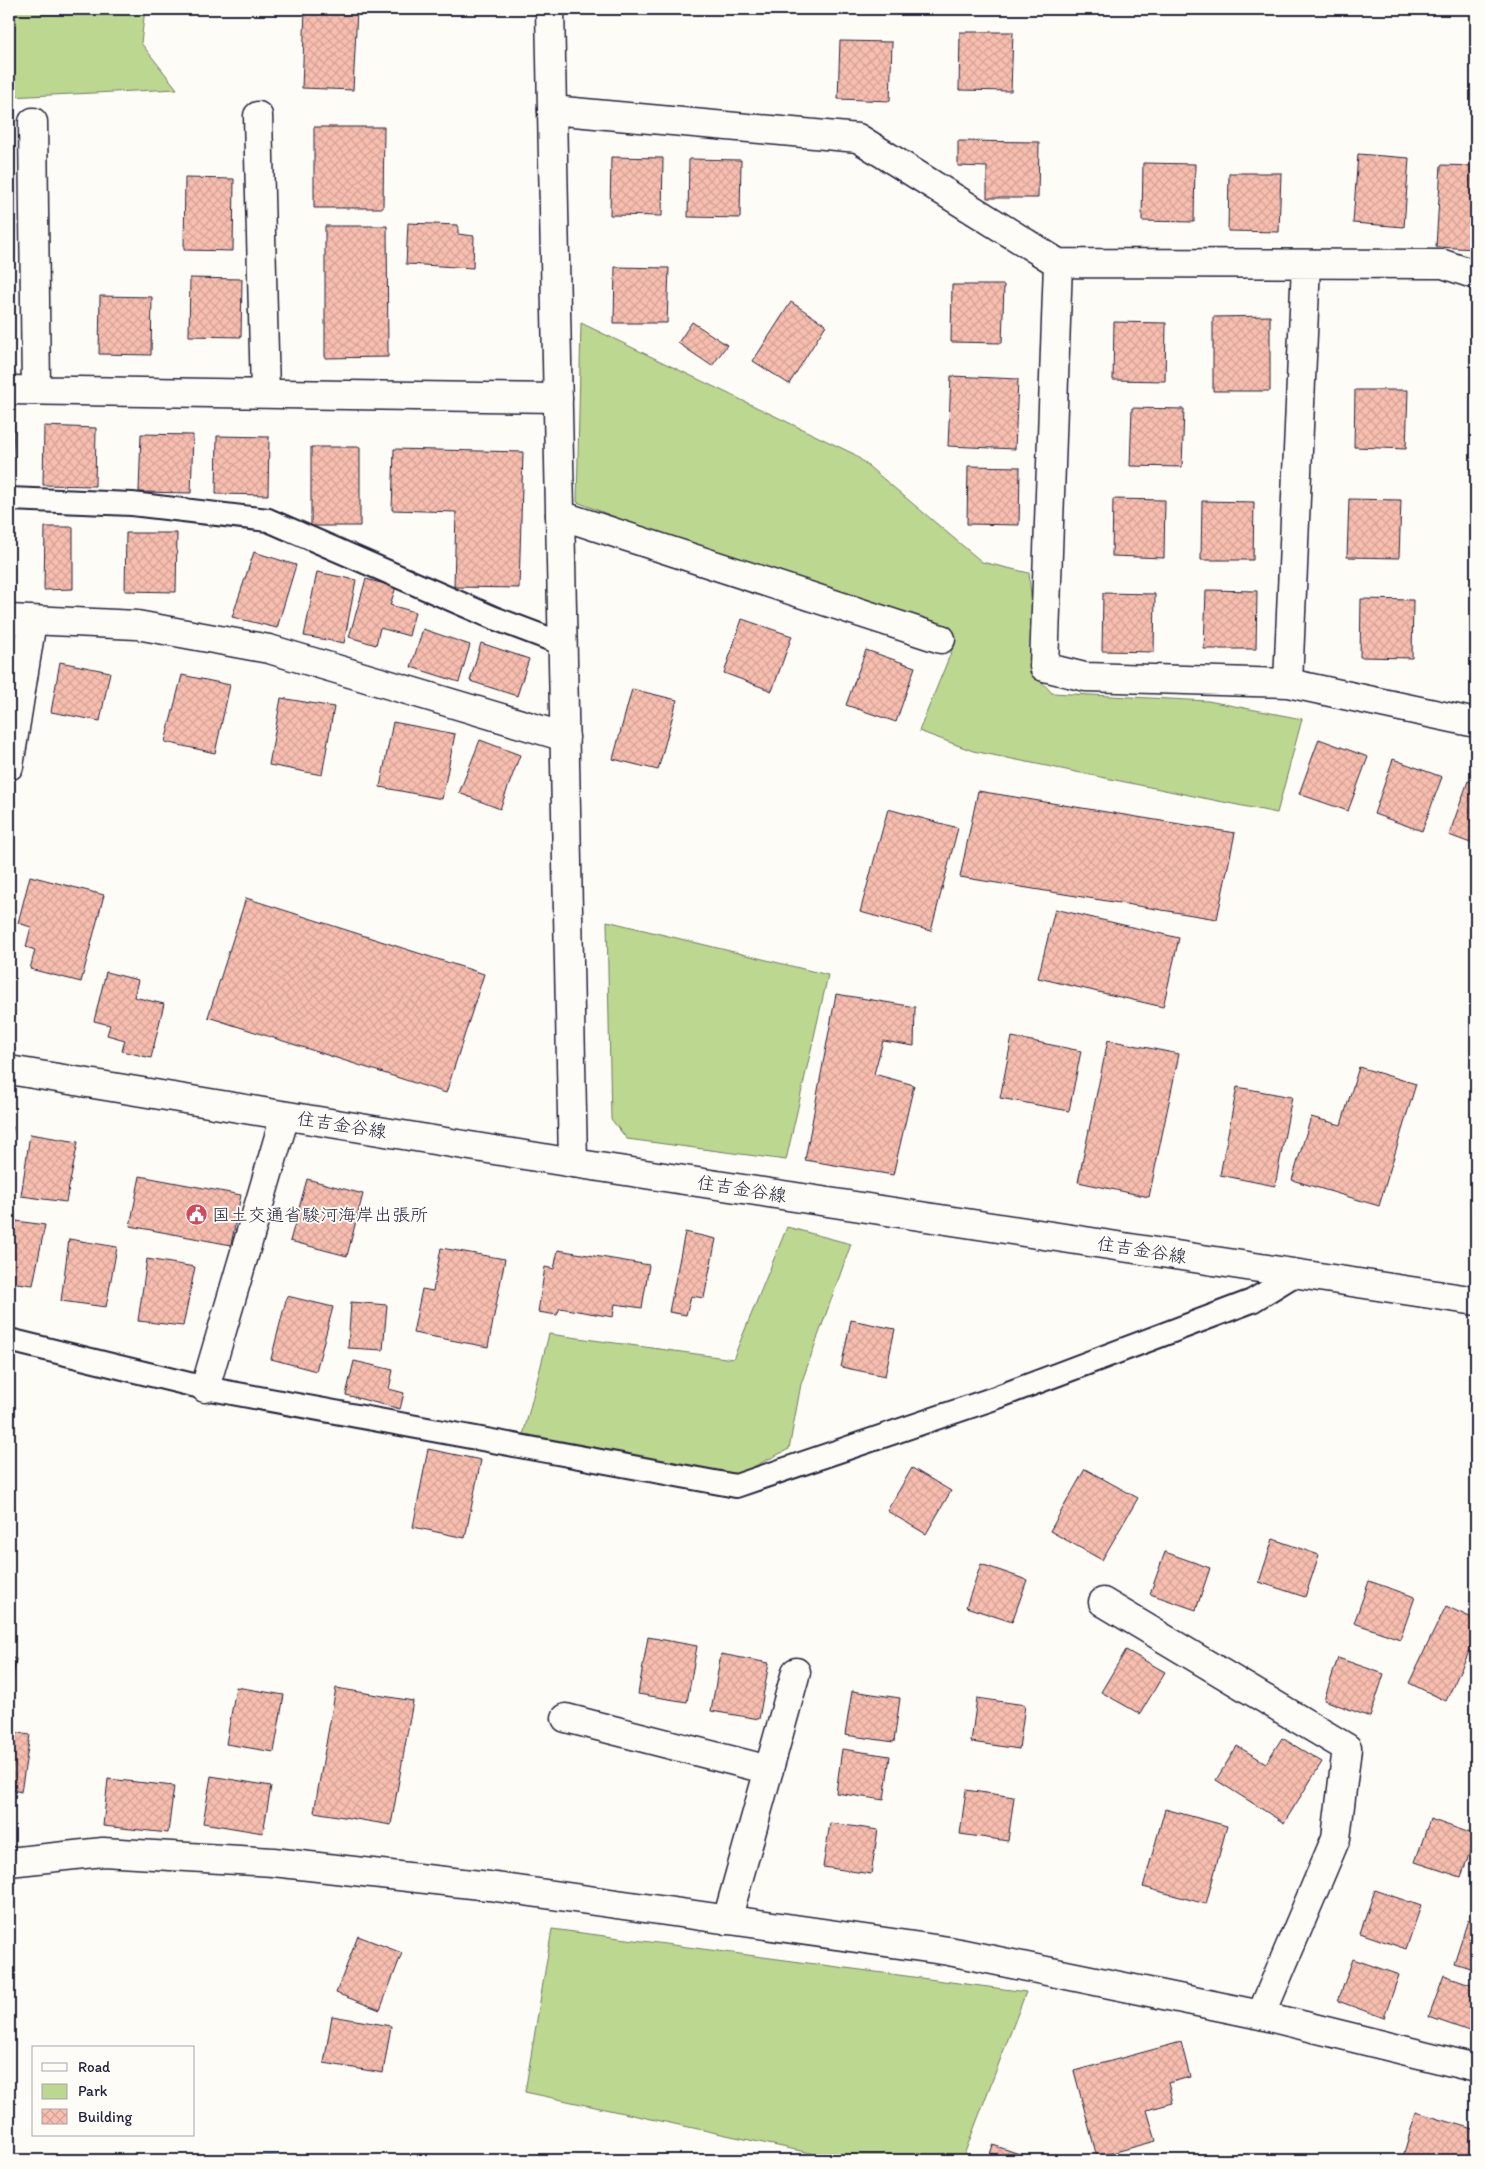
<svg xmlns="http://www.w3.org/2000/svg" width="1485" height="2169" viewBox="0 0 1485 2169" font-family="Itim,'Klee One',sans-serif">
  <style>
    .green { fill: #bcd78f; stroke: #6f7c65 }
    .water { fill: url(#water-waves); stroke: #638fa8 }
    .building { fill: url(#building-cross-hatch); stroke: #22223b }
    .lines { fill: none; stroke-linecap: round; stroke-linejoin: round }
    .service-casing { stroke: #22223b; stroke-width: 26 }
    .minor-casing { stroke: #22223b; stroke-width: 31 }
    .tertiary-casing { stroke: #22223b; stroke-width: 31 }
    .secondary-casing { stroke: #22223b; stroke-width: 31 }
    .service { stroke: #fdfcf7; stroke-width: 22 }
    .minor { stroke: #fdfcf7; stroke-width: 28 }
    .tertiary { stroke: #fdfcf7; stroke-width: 28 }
    .secondary { stroke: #fdfcf7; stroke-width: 28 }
    .labels { text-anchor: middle; stroke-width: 4; stroke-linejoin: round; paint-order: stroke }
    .street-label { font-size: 18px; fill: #22223b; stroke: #fdfcf7 }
    .poi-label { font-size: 18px; fill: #22223b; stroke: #fdfcf7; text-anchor: start }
  </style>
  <defs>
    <pattern id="water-waves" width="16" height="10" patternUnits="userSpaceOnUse" patternTransform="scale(1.25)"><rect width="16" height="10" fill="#8fd8f0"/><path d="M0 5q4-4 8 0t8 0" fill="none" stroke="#7bb9cf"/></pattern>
    <pattern id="building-cross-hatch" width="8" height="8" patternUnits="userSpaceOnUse" patternTransform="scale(1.25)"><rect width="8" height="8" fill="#f8beaf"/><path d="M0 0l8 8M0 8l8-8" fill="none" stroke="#d4a397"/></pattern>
  </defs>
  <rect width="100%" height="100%" fill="#fdfcf7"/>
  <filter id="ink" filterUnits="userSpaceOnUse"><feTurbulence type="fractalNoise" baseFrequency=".02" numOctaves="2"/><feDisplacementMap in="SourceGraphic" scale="10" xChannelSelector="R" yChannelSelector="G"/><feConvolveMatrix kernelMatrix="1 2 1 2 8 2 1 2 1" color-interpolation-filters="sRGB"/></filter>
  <g filter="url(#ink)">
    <!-- green -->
    <path class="green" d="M9,9H145L141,43L177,89L9,97Z
      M581,323L854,454L982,562L1029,573L1038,678L1052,693L1208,701L1302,719L1277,813L973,751L919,731L952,650L577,502Z
      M607,921L828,975L786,1160L627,1139L611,1119Z
      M787,1227L851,1244L801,1384L789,1449L721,1483L520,1447L549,1334L733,1359Z
      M552,1929L1026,1992L962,2160H843L525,2092Z"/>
    <!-- water -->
    <path class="water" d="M273,2155L297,2160H204Z"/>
    <!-- building -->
    <path class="building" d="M305,9H357L353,90L302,88Z
      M960,32H1013L1011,91L959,90Z
      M840,41L892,42L890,101L838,99Z
      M314,127H384L383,208H314Z
      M958,141L1039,142L1038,198H987V167L958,166Z
      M1358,154L1409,158L1404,227L1353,223Z
      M611,157L663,158L662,216L610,215Z
      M689,159L741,160L740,218L688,217Z
      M1143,163L1195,164L1194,222L1142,221Z
      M1441,165L1476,166V249L1436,247Z
      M1229,173H1281L1279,232L1228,231Z
      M185,178L234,179L233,251L184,250Z
      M408,223L458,225V234L474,236L473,268L406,264Z
      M325,226H387L388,357L325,358Z
      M615,267L669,268L667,323H614Z
      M190,278L242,279L241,337L189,336Z
      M952,285H1004L1002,343L951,342Z
      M100,296L152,297L151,355L99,354Z
      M791,302L826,325L789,384L753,361Z
      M1270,316V391H1213V317Z
      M692,322L727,345L712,366L678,343Z
      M1114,322L1166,323L1165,381L1113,380Z
      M951,376L1018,379L1015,449L948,446Z
      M1355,390H1408L1406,449L1354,447Z
      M1132,408L1184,409L1182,467L1130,466Z
      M9,423L14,424L12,482H9Z
      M44,426L96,428L95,486L43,485Z
      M141,434L193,435L191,493L139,492Z
      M217,436L269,437L268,495L216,494Z
      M311,447H360V526H311Z
      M394,449L523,452L519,588L454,587L456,512L392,510Z
      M968,466L1020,467L1019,525L967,524Z
      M1113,499L1165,500L1164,558L1112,556Z
      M1349,499L1401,500L1399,558L1347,557Z
      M1202,501L1254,502L1253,560H1201Z
      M45,527H73V589L44,590Z
      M126,533H177L176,592L125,591Z
      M254,552L296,565L277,628L232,617Z
      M317,572L356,580L344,643L304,636Z
      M366,579L396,587L390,605L415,612L409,636L380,628L376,645L349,637Z
      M1206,590L1257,591L1256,649H1204Z
      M1103,593L1155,594L1154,652L1102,651Z
      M1361,599L1413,600L1412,658L1360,657Z
      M742,619L792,636L772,691L724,673Z
      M423,629L470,645L459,682L411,667Z
      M481,643L529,659L517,696L470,681Z
      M866,650L915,667L896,722L846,705Z
      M60,662L110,672L100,721L51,712Z
      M182,675L230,685L215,753L165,742Z
      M632,689L677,700L658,770L613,759Z
      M281,698L334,707L322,775L269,765Z
      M393,722L455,734L442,799L380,787Z
      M1319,739L1368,757L1348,811L1299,794Z
      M480,740L520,755L500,809L459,793Z
      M1393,759L1442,777L1422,831L1374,814Z
      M1468,781L1476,783V845L1449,835Z
      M978,791L1235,833L1217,919L960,877Z
      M888,809L958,828L931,931L860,912Z
      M30,876L104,895L81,982L30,969L35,950L26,947L31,927L18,923Z
      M246,898L484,974L446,1093L208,1017Z
      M1055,909L1179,938L1163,1007L1038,978Z
      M106,972L138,980L134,997L164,1004L151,1058L122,1051L125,1040L107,1035L110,1025L94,1021Z
      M836,994L915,1007L914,1046L883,1041L874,1074L914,1085L893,1175L805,1160Z
      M1012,1037L1081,1051L1069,1111L1000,1098Z
      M1108,1040L1179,1054L1149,1197L1078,1182Z
      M1359,1067L1416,1084L1379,1206L1292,1180L1311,1117L1341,1125Z
      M1237,1087L1292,1097L1275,1186L1220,1175Z
      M9,1126L13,1127L9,1149Z
      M30,1134L78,1142L66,1202L21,1196Z
      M140,1176L241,1195L231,1245L130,1226Z
      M307,1179L363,1194L347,1256L290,1241Z
      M9,1220L45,1225L33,1285L9,1282Z
      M685,1232L716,1239L704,1298L691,1296L686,1315L669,1312Z
      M69,1239L117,1247L106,1307L61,1301Z
      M441,1248L505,1259L488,1347L413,1333L422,1289L433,1291Z
      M558,1250L649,1265L642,1308L615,1304L613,1317L560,1308L557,1315L538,1312L545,1267L554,1269Z
      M147,1259L195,1267L183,1326L138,1321Z
      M287,1296L333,1307L316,1371L271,1359Z
      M351,1302L387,1305L383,1350L348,1348Z
      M851,1320L895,1329L885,1376L841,1367Z
      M354,1361L393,1370L389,1389L404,1393L400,1409L346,1395Z
      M428,1449L481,1460L465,1538L413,1527Z
      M912,1468L951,1491L926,1534L887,1511Z
      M1085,1469L1138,1498L1102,1560L1050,1531Z
      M1273,1539L1319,1555L1305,1597L1259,1582Z
      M1165,1552L1210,1568L1196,1610L1150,1594Z
      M981,1564L1027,1580L1012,1622L966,1607Z
      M1369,1581L1415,1597L1400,1639L1354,1623Z
      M1446,1606L1476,1620V1653L1470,1650L1446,1701L1409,1683Z
      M648,1637L697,1646L687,1702L638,1694Z
      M1126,1650L1165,1672L1140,1714L1101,1692Z
      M721,1654L769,1663L759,1719L711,1711Z
      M9,1657L16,1659L9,1703Z
      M1338,1658L1384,1674L1370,1717L1324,1700Z
      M236,1687L284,1695L274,1752L226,1744Z
      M336,1688L413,1701L391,1825L314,1812Z
      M852,1691L900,1698L894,1742L845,1735Z
      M977,1698L1025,1705L1019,1749L971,1742Z
      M9,1731L30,1735L21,1792L9,1789Z
      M1282,1738L1322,1762L1284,1823L1216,1780L1237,1746L1266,1763Z
      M842,1749L890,1756L884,1800L836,1793Z
      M211,1776L271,1786L263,1833L203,1823Z
      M108,1779L174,1786L168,1833L103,1826Z
      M966,1790L1014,1797L1008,1841L960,1834Z
      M1165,1809L1227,1826L1206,1904L1143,1887Z
      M1430,1819L1476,1835L1461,1877L1415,1862Z
      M830,1823L878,1830L871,1874L823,1867Z
      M1375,1890L1421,1906L1406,1949L1360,1933Z
      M1468,1920L1476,1923V1970L1454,1963Z
      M358,1936L402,1953L380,2010L336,1993Z
      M1353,1959L1399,1975L1384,2018L1338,2001Z
      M1444,1975L1476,1986L1475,2033L1429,2017Z
      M332,2016L391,2026L383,2073L324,2063Z
      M1181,2042L1190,2077L1168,2083L1173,2103L1147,2110L1156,2141L1097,2157L1074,2071Z
      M1416,2112L1476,2130V2144L1471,2160H1402Z
      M993,2145L1031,2158L1030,2160H988Z"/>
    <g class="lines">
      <defs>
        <path id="service" d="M9,499L132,504L268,520L494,618L563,644
          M9,1340L205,1388L736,1486L995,1398L1252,1301L1296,1274"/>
        <path id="minor" d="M552,110L858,138L1058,263L1443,264L1476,275
          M258,116L265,393
          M33,122L36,390
          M1058,263L1044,667L1085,677L1288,683L1476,723
          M9,390L558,398
          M560,515L941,639
          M9,619L137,625L269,649L565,737
          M1288,683L1306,264
          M9,766L32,621
          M205,1388L285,1116
          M1103,1602L1347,1748L1336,1838L1261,2015
          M566,1718L769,1770
          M727,1920L796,1672"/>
        <path id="tertiary" d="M550,9L573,1163
          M9,1862L103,1852L273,1862L489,1886L949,1951L1261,2015L1476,2068"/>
        <path id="secondary" d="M9,1070L573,1163L1476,1301"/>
      </defs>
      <!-- service casing -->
      <use href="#service" class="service-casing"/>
      <!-- minor casing -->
      <use href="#minor" class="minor-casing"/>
      <!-- tertiary casing -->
      <use href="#tertiary" class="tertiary-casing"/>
      <!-- secondary casing -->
      <use href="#secondary" class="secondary-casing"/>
      <!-- service -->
      <use href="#service" class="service"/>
      <!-- minor -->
      <use href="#minor" class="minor"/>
      <!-- tertiary -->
      <use href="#tertiary" class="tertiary"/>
      <!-- secondary -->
      <use href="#secondary" class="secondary"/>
    </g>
  </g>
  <!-- icons -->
  <defs>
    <symbol id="civic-disc" viewBox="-11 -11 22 22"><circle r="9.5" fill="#d1495b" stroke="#fdfcf7"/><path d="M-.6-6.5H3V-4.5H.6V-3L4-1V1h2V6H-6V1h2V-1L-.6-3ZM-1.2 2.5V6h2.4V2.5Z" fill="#fff"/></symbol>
  </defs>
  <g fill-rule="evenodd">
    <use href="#civic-disc" x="184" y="1202" width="25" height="25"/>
  </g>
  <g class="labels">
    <!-- street labels -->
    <g class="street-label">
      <text transform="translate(342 1125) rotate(9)" y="6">住吉金谷線</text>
      <text transform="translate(742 1189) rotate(9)" y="6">住吉金谷線</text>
      <text transform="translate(1142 1250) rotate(9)" y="6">住吉金谷線</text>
    </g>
    <!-- poi labels -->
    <g class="poi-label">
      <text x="212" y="1221">国土交通省駿河海岸出張所</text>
    </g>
  </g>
  <!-- margin -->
  <rect width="1485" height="2169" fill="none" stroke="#fdfcf7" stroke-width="30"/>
  <rect x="15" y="15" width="1455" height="2139" fill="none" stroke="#22223b" stroke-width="2" filter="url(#ink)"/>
  <!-- legend -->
  <rect x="32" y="2046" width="162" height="90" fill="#fdfcf7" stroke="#a5a5ac"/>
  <rect x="42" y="2063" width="25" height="8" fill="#fdfcf7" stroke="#a5a5ac"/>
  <text x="78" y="2072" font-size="15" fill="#22223b">Road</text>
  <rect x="42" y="2084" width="25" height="15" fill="#bcd78f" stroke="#a5a5ac"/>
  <text x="78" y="2096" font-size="15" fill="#22223b">Park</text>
  <rect x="42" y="2109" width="25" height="15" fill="url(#building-cross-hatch)" stroke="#a5a5ac"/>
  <text x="78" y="2122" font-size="15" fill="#22223b">Building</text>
</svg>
